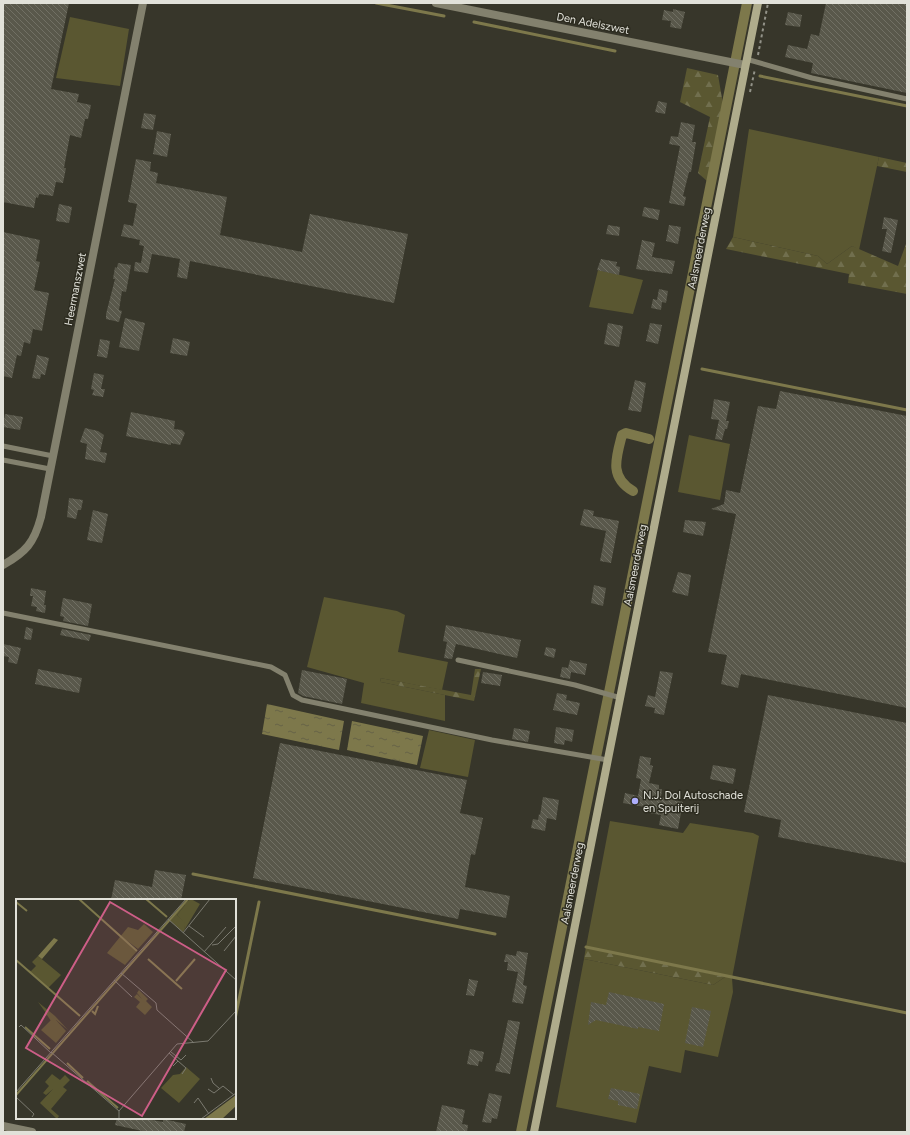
<svg xmlns="http://www.w3.org/2000/svg" width="910" height="1135" viewBox="0 0 910 1135" font-family="Figtree,sans-serif">
  <style>
    .green { fill: #5a5731 }
    .forest { fill: url(#forest-firs) }
    .water { fill: url(#water-ripples) }
    .lines { fill: none; stroke-linecap: round; stroke-linejoin: round }
    .stream { stroke: #7d784b; stroke-width: 3 }
    .canal { stroke: #7d784b; stroke-width: 10 }
    .building { fill: url(#building-back-hatch) }
    .path { stroke: #939389; stroke-width: 2; stroke-dasharray: 3 3; stroke-linecap: butt }
    .lane { stroke: #83816e; stroke-width: 5 }
    .street { stroke: #83816e; stroke-width: 8 }
    .secondary { stroke: #afac8c; stroke-width: 8 }
    .poi-dot { fill: #aeaefb; stroke: #2d2c20; stroke-width: 1.5 }
    .labels { text-anchor: middle; stroke-width: 3; stroke-linejoin: round; paint-order: stroke }
    .street-label { font-size: 11px; fill: #e1e1d9; stroke: #2d2c20 }
    .poi-label { font-size: 11px; fill: #e1e1d9; stroke: #2d2c20; text-anchor: start }
    .inset-river { fill: none; stroke: #7d784b; stroke-width: 2 }
    .inset-road { fill: none; stroke: #7b7a70; stroke-width: 1 }
    .view { fill: #cd5e87; fill-opacity: 0.15; stroke: #cd5e87; stroke-width: 2 }
    .inset-edge { fill: none; stroke: #e1e1d9; stroke-width: 2 }
  </style>
  <defs>
    <pattern id="forest-firs" width="22" height="20" patternUnits="userSpaceOnUse"><rect width="22" height="20" fill="#5a5731"/><path d="M5 1l3.5 6h-7zM16 11l3.5 6h-7z" fill="#716f4e"/></pattern>
    <pattern id="water-ripples" width="26" height="14" patternUnits="userSpaceOnUse"><rect width="26" height="14" fill="#7d784b"/><path d="M2 4q2-2 4 0t4 0M15 11q2-2 4 0t4 0" fill="none" stroke="#666347"/></pattern>
    <pattern id="building-back-hatch" width="6" height="6" patternUnits="userSpaceOnUse"><rect width="6" height="6" fill="#59584b"/><path d="M-1 5l2 2M0 0l6 6M5-1l2 2" fill="none" stroke="#717064"/></pattern>
  </defs>
  <rect width="100%" height="100%" fill="#37362a"/>
  <!-- green -->
  <path class="green" d="M70,17L129,29L120,86L56,78Z
    M749,129L879,157L859,250L852,246L827,264L818,256L733,237Z
    M598,270L643,280L633,314L589,307Z
    M689,435L730,444L720,500L678,492Z
    M324,597L397,611L405,615L398,652L448,662L442,690L380,678L381,682L445,695V721L361,703L364,683L307,667Z
    M429,730L475,740L468,777L420,768Z
    M610,821L683,833L690,823L753,833L759,836L732,978L733,992L718,1057L685,1050L681,1073L649,1066L636,1123L556,1107L584,959L713,985L725,977L586,947Z"/>
  <!-- forest -->
  <path class="forest" d="M687,68L718,75L723,104L707,181L698,173L710,117L680,102Z
    M879,157L907,163V172L877,166Z
    M733,237L818,256L827,264L852,246L898,266L906,244L907,294L848,283L849,274L726,249Z
    M475,669H481L474,701L381,682L380,678L471,695Z
    M586,947L725,977L713,985L584,959Z"/>
  <!-- water -->
  <path class="water" d="M267,704L344,721L339,750L262,734Z
    M352,721L423,736L417,765L347,750Z"/>
  <g class="lines">
    <!-- stream -->
    <path class="stream" d="M376,3L444,16
      M474,22L615,51
      M760,76L907,106
      M702,369L907,410
      M193,874L495,934
      M586,947L907,1013
      M235,1019L259,902"/>
    <!-- canal -->
    <path class="canal" d="M633,491C609,477 616,458 622,435L626,433L649,439
      M521,1132L747,3"/>
  </g>
  <!-- building -->
  <path class="building" d="M3,3H69L51,89L79,94L77,102L91,105L88,119H85L81,138L70,135L64,168H66L63,183L56,182L53,196L39,194L38,198L36,197L34,208L3,202Z
    M826,3H907V93L811,73L813,63L785,57L788,45L807,49L811,34L819,36Z
    M673,9L685,12L681,29L670,27L671,21L662,20L664,10L673,12Z
    M788,12L802,15L800,27L785,25Z
    M658,101L667,103L665,114L655,112Z
    M144,113L156,115L153,130L141,128Z
    M681,122L695,125L692,142H696L691,172H689L683,196L686,197L684,206L669,203L680,146L669,144L671,136L678,137Z
    M157,131L171,134L167,157L153,154Z
    M136,159L151,162L150,171L158,173L156,183L227,197L220,235L302,252L310,214L408,234L394,303L190,261L187,279L177,277L180,259L152,254L148,273L134,271L135,262L141,263L144,246L139,245L140,240L121,236L124,224L133,226L137,204L128,202Z
    M59,204L72,207L69,223L56,221Z
    M644,207L660,210L658,220L642,216Z
    M884,217L898,220L891,253L882,251L887,229H882Z
    M608,225L620,227L619,236L606,234Z
    M669,225L681,227L678,244L666,241Z
    M3,232L40,240L36,261L40,262L34,290L49,293L42,331L33,329L30,344L24,342L21,356L17,355L12,378L3,376Z
    M642,240L655,243L652,257L675,261L672,274L636,269Z
    M601,259L617,262L616,266L620,267L619,275L597,270Z
    M118,263L131,265L126,292L122,291L119,310L122,311L119,322L106,319V314L115,279H113L115,267L117,268Z
    M659,289L668,291L666,303L662,302L661,310L651,308L653,299L657,300Z
    M125,318L145,323L139,351L119,347Z
    M608,323L623,326L619,347L604,344Z
    M650,323L662,325L658,344L646,341Z
    M173,338L190,342L187,356L170,353Z
    M100,339L110,341L107,358L97,356Z
    M37,355L49,358L45,375L41,374L40,379L32,378Z
    M94,373L104,375L101,389H105L103,397L92,395L94,390L91,389Z
    M635,380L646,383L641,412L628,410Z
    M780,391L907,416V708L741,674L738,688L721,684L727,655L708,652L736,514L711,509L724,504L726,490L740,493L758,406L776,409Z
    M714,399L730,402L726,421H729L727,429H725L722,440L715,439L719,420L711,419Z
    M131,412L175,421L174,429L182,430L185,433L180,445L171,443V445L126,436Z
    M5,414L23,417L20,430L3,427Z
    M85,428L98,431L104,435L100,452L107,453L105,463L85,459L87,444L80,442Z
    M69,498L83,500L81,510H78L76,519L67,517Z
    M584,509L594,511L593,516L619,521L611,563L600,561L606,531L580,525Z
    M93,510L108,514L102,543L87,540Z
    M685,520L706,522L703,536L683,532Z
    M678,572L691,575L688,596L672,592Z
    M594,585L606,588L603,606L591,603Z
    M31,588L46,591L44,605H46L45,613L36,611L37,607L31,606L33,596H30Z
    M63,598L92,604L88,626L63,621L64,617L60,616Z
    M446,625L521,640L517,658L456,644L452,659L444,658L447,642L443,641Z
    M26,627L33,629L31,640L24,639Z
    M62,629L91,635L89,641L60,635Z
    M3,644L21,648L17,664L8,662L9,657L3,656Z
    M546,647L556,649L554,658L544,655Z
    M570,660L587,664L585,675L571,672L570,679L560,677L562,667L568,668Z
    M38,669L82,678L79,693L35,684Z
    M302,670L347,679L342,704L303,696L298,693Z
    M660,671L673,673L664,715L654,713L655,708L645,706L648,695L655,697Z
    M483,672L502,675L500,686L481,683Z
    M557,693L567,695L566,700L580,703L577,715L553,710Z
    M768,695L907,723V863L778,837L781,820L744,812Z
    M556,727L574,730L572,742L565,740L564,745L554,743Z
    M514,728L530,731L528,742L512,739Z
    M280,743L467,780L460,813L483,818L475,855L471,854L465,887L510,896L506,918L460,909L458,919L253,878Z
    M640,756L651,758L650,765L653,766L649,783L659,785V789H662L661,797L683,802L678,829L659,825L661,815L649,813L650,808L623,803L625,793L638,796L641,779L636,778Z
    M713,765L736,769L733,784L710,779Z
    M543,797L559,800L556,820L547,818L545,831L531,828L533,819L538,820L539,814L540,815Z
    M155,870L186,875L181,900H111L115,880L152,887Z
    M517,951L528,953L523,985L527,986L523,1004L512,1002L518,972L507,970L508,962H504L506,954L516,956Z
    M469,979L478,981L474,996L466,995Z
    M609,992L664,1004L659,1031L638,1027V1029L596,1020L588,1025L591,1002L606,1005Z
    M692,1007L711,1011L703,1047L685,1043Z
    M508,1020L520,1022L510,1074L495,1071L497,1063H499Z
    M470,1049L484,1052L482,1062L479,1061L478,1066L467,1064Z
    M611,1088L640,1094L637,1109L618,1105V1101L608,1099Z
    M489,1093L502,1096L497,1119L492,1118L491,1123L482,1122Z
    M442,1105L465,1110L462,1124L468,1125L467,1132H436Z
    M117,1118H141L163,1122V1119L186,1124L184,1132H147L115,1125Z"/>
  <g class="lines">
    <!-- path -->
    <path class="path" d="M758,55L768,3
      M750,92L755,69"/>
    <!-- lane -->
    <path class="lane" d="M746,59L812,78L907,99
      M3,446L53,456
      M3,460L50,469
      M3,613L271,667L285,675L293,695L302,700L492,740L608,760
      M458,660L575,685L621,698"/>
    <!-- street -->
    <path class="street" d="M436,3L745,65
      M3,565C26,552 34,543 41,517L143,3
      M3,1126L32,1132"/>
    <!-- secondary -->
    <path class="secondary" d="M534,1132L758,3"/>
  </g>
  <!-- markers -->
  <circle class="poi-dot" cx="635" cy="801" r="4"/>
  <g class="labels">
    <!-- street labels -->
    <g class="street-label">
      <text transform="translate(593 23) rotate(11)" y="4">Den Adelszwet</text>
      <text transform="translate(699 248) rotate(-79)" y="4">Aalsmeerderweg</text>
      <text transform="translate(75 289) rotate(-79)" y="4">Heermanszwet</text>
      <text transform="translate(635 565) rotate(-79)" y="4">Aalsmeerderweg</text>
      <text transform="translate(572 883) rotate(-79)" y="4">Aalsmeerderweg</text>
    </g>
    <!-- poi labels -->
    <g class="poi-label">
      <text x="643" y="799">N.J. Dol Autoschade<tspan x="643" dy="13">en Spuiterij</tspan></text>
    </g>
  </g>
  <!-- overview -->
  <g transform="translate(16 899)">
    <rect width="220" height="220" fill="#37362a"/>
    <path d="M175,0L184,5L169,30L167,23L161,16L169,6L167,5ZM128,25L137,33L122,50L106,38L121,52L109,66L91,54L112,28L122,31ZM22,57L45,76L32,89L10,70L15,72L20,67L16,63ZM123,91L132,100L130,102L136,108L129,116L120,108L124,103L118,98L121,95L126,100L121,94ZM35,121H40L50,132L40,144L25,131ZM170,168L184,180L163,204L145,189L157,176L164,175ZM36,175L44,181L49,176L54,181L47,188L51,191L35,210L43,217L41,220L24,204L37,190L30,196L27,194L33,187L29,183Z" fill="#5a5731"/>
    <path d="M167,5L169,6L161,16L168,23L169,30L167,33L153,21ZM22,103L39,117L52,131L40,121L35,122L31,116L28,118L30,114Z" fill="#5a5731"/>
    <path d="M38,39L42,41L26,60L22,57ZM220,196V207L206,220H188Z" fill="#7d784b"/>
    <path class="inset-river" d="M63,0L121,52M130,0L151,18M0,3L11,12M132,60L166,90M0,61L64,117M160,82L179,60M76,112L79,115L82,107M9,128L34,150M51,164L67,179M71,182L102,209M0,196L172,0"/>
    <path class="inset-road" d="M152,20L220,81M173,27L188,38M167,34L194,0M196,46L202,45L220,27M208,52L220,37M188,53L210,28M105,74L140,104L141,111L178,144M98,81L116,98M3,128L5,126L35,154M35,153L103,212M155,153L165,161L170,156M153,154L162,162L157,167M162,162L170,169L166,175M195,179L197,184L204,190M192,190L198,194L207,187L218,196M0,193L170,0M0,198L18,215L16,218M178,204L182,199L193,215M103,220V212L161,145L192,142L220,112M185,220L220,194"/>
    <path class="view" d="M94,3L210,71L126,217L10,149Z"/>
    <rect width="220" height="220" class="inset-edge"/>
  </g>
  <!-- border -->
  <rect width="910" height="1135" fill="none" stroke="#e1e1d9" stroke-width="8"/>
</svg>
